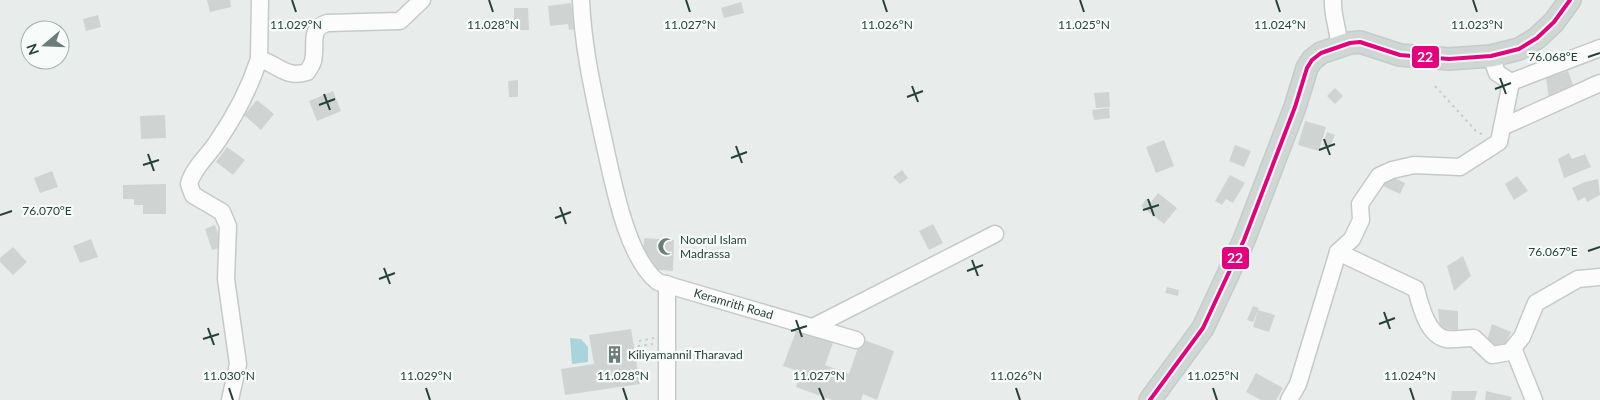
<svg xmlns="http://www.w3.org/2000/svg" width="1600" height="400" viewBox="0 0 1600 400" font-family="Lato,sans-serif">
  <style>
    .water { fill: #a9d4db }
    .building { fill: #cfd4d2 }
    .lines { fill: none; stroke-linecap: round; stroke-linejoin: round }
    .minor-casing { stroke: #c5cac8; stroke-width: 19 }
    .major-casing { stroke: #c3ccc9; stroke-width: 24 }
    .path { stroke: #c3ccca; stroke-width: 2; stroke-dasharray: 2.5 4; stroke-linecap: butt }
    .minor { stroke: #fcfcfc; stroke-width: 16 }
    .major { stroke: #cfd7d5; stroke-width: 21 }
    .bus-1-casing { stroke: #f7fbf9; stroke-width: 8 }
    .bus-1 { stroke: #e5007d; stroke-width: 4 }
    .ticks { fill: none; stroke: #24423a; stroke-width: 2 }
    .labels { text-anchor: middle; stroke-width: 4.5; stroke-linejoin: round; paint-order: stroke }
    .poi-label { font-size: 12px; fill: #24423a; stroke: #f7fbf9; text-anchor: start }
    .street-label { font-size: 12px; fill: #24423a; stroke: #f7fbf9 }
    .ticks-label { font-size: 12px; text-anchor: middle; fill: #24423a; stroke: #f7fbf9; stroke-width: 4.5; stroke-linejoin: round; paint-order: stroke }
    .line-badge { stroke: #f7fbf9; stroke-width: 2 }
    .badge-label { font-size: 14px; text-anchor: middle; font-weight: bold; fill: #fff }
  </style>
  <rect width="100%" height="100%" fill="#e8edeb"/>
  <!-- water -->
  <path class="water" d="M570,338L581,339L588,347V362L572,364Z"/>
  <!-- building -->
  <path class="building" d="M207,0H230L231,7L210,12Z
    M741,2L744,13L724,18L721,8Z
    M571,3L575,29L569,30L568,24L550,26L548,6Z
    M514,8H528L529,30H514Z
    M98,15L101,27L86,31L83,19Z
    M1568,71L1575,90L1549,99L1546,78Z
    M518,80V97H509L508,81Z
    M1335,88L1343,96L1335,104L1327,96Z
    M333,91L341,111L317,121L309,101Z
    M1109,92L1110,107L1096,108L1094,93Z
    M257,100L274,114L261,130L244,115Z
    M1109,108L1110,118L1094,120L1092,110Z
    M165,115L166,138L141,139L140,116Z
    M1305,121L1326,127L1319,151L1298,145Z
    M1327,132L1335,135L1330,147L1323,145Z
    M1164,140L1174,166L1156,173L1146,147Z
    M1235,145L1251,151L1244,167L1229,161Z
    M227,147L245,160L233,175L216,162Z
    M1569,153L1572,159L1585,154L1591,167L1564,178L1558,159Z
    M902,170L908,178L900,184L893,177Z
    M52,171L58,187L40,193L34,178Z
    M1230,175L1245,183L1233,203L1226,199L1222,205L1215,201Z
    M1387,175L1405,183L1400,194L1383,186Z
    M1517,176L1528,191L1514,200L1505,184Z
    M1598,179L1600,195L1587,202L1585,197L1578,201L1572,188L1585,182Z
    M166,184V214H143V205H134V199H123V185Z
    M1158,193L1177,208L1164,224L1141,206L1147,198L1151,202Z
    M933,224L943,243L929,250L919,231Z
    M215,225L223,247L212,250L205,229Z
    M644,238L674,240L673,271L650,269V259H643Z
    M91,239L98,257L80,263L73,246Z
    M13,247L27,262L13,275L0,262V258Z
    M1463,256L1471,276L1454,291L1447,266Z
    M1167,287L1179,290L1178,296L1165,293Z
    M1253,306L1259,308L1253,322L1247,320Z
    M1438,309L1458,311V331L1440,328Z
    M1258,310L1275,315L1269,332L1253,327Z
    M1492,324L1511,332L1504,349L1488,346V337Z
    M798,326L834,340L825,365L849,374L861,339L894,351L877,400L863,394L861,400H832L796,387L801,372L783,366Z
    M631,329L640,384L565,395L561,369L594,364L589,335Z
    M1256,373L1283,388L1276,400H1261L1246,392Z
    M1452,391H1477L1475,400H1451Z
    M1486,391L1512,397L1511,400H1485Z"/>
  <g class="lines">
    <defs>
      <g id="minor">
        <path d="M260,0L259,59C278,64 286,79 307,72C309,69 312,65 313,61C317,45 308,29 327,23L400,21L422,0"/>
        <path id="s1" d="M581,0C583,49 594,95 604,142C613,181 626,257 658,282L856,340"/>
        <path d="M1333,0C1332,16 1339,30 1339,46"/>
        <path d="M1491,56L1497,73L1511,82"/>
        <path d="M1511,82L1600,48"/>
        <path d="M1502,127L1600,83"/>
        <path d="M1338,252L1416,289C1420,304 1427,335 1446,339C1454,340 1465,338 1474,338L1492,355L1510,352L1522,337L1536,303L1578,279L1600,277"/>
        <path d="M1338,252L1352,239L1361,220L1360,204L1379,176L1392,170L1414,165L1460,167L1499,142L1511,82"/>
        <path d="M667,284V400"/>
        <path d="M813,327L995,234"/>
        <path d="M1513,348L1534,400"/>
        <path d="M230,400L238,364L226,279L228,226L222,212L193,195L189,184C193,168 208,156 217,142C235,116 249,90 259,59"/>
        <path d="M1289,400L1298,384L1338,252"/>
      </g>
      <path id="major" d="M1150,400L1203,328L1244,240L1295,107L1307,68L1312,60L1321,53L1350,43L1360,42L1400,55L1449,59L1491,56L1519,49L1537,38L1554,22L1570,0"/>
    </defs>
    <!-- minor casing -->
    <use href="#minor" class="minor-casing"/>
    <!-- major casing -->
    <use href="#major" class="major-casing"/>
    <!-- path -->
    <path class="path" d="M1435,86L1476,131L1485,136
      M639,341L654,338
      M638,346L653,344"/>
    <!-- minor -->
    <use href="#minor" class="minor"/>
    <!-- major -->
    <use href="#major" class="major"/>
    <defs>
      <path id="bus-1" d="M1150,400L1203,328L1244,240L1295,107L1307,68L1312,60L1321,53L1350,43L1360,42L1400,55L1449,59L1491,56L1519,49L1537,38L1554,22L1570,0"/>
    </defs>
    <!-- bus-1 casing -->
    <use href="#bus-1" class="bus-1-casing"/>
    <!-- bus-1 -->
    <use href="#bus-1" class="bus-1"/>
  </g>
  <!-- ticks -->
  <path class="ticks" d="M292,0L296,12M489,0L493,12M686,0L690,12M883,0L887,12M1080,0L1084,12M1276,0L1280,12M1473,0L1477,12M1588,57L1600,53M1500,78L1506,94M912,86L918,102M1495,89L1511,83M324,94L330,110M907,97L923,91M319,105L335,99M1324,139L1330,155M736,146L742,163M1319,150L1335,144M148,154L154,171M731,158L747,152M143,165L159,160M1148,199L1154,216M560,207L566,224M1143,210L1159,205M0,215L12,211M555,218L571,212M1588,251L1600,247M972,260L978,276M384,268L390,284M967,271L983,265M379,279L395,273M1384,312L1390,329M796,320L802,337M1379,324L1395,318M208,328L214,345M791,331L807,326M203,339L219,334M229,388L233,400M426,388L430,400M623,388L627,400M819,388L824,400M1016,388L1020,400M1213,388L1217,400M1410,388L1414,400"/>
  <!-- icons -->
  <defs>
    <symbol id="mosque-bare" viewBox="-9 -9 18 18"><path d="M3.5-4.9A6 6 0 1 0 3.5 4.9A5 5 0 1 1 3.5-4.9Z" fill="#697e78" stroke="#f7fbf9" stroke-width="2.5" paint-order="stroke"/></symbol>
    <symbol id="building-bare" viewBox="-9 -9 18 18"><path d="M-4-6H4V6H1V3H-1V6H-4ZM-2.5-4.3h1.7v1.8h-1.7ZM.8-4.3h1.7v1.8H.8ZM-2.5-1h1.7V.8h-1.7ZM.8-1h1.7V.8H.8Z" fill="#697e78" stroke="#f7fbf9" stroke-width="2.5" paint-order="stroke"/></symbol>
  </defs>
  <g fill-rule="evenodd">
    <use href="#mosque-bare" x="654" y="234" width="25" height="25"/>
    <use href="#building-bare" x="602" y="342" width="25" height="25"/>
  </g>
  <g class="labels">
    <!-- poi labels -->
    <g class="poi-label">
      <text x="680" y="244">Noorul Islam<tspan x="680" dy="14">Madrassa</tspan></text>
      <text x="628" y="359">Kiliyamannil Tharavad</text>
    </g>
    <!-- street labels -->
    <g class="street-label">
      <text dy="4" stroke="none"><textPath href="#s1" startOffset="375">Keramrith Road</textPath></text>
    </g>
  </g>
  <g class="ticks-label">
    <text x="296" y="29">11.029°N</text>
    <text x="493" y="29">11.028°N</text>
    <text x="690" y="29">11.027°N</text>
    <text x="887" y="29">11.026°N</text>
    <text x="1084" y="29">11.025°N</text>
    <text x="1280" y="29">11.024°N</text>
    <text x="1477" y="29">11.023°N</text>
    <text x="1553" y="61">76.068°E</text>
    <text x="47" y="215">76.070°E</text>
    <text x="1553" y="256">76.067°E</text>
    <text x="229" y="380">11.030°N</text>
    <text x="426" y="380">11.029°N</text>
    <text x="623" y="380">11.028°N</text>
    <text x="819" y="380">11.027°N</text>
    <text x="1016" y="380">11.026°N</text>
    <text x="1213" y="380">11.025°N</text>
    <text x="1410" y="380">11.024°N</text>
  </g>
  <g class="line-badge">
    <rect x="1411" y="45" width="29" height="24" rx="5" fill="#e5007d"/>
    <rect x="1221" y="246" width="29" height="24" rx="5" fill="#e5007d"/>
  </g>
  <g class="badge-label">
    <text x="1425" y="62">22</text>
    <text x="1235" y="263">22</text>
  </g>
  <!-- north arrow -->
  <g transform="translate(45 45) rotate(251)"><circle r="24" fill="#f7fbf9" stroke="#a3b1ad"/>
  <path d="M0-4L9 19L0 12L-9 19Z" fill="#697e78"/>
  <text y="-8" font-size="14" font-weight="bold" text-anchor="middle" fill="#24423a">N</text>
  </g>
</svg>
